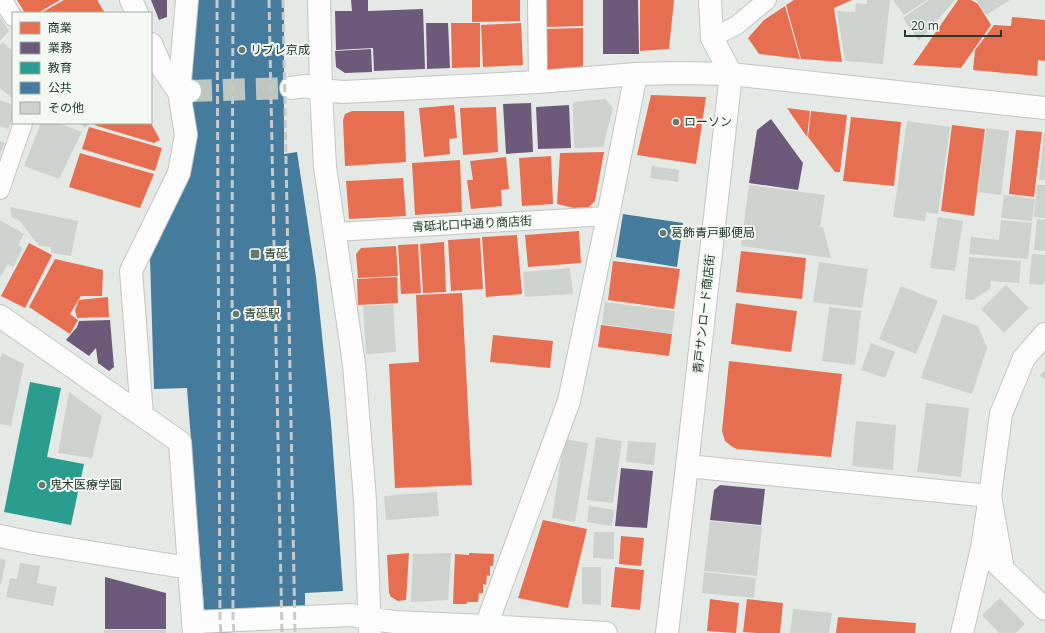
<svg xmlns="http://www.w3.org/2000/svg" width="1045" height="633" viewBox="0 0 1045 633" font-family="'Open Sans','Noto Sans JP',sans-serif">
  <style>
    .shops { fill: #e76f51 }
    .offices { fill: #6d597a }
    .schools { fill: #2a9d8f }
    .public { fill: #457b9d }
    .building { fill: #ced2ce }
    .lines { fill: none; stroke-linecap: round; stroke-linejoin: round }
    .minor-tunnel { stroke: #bec6c0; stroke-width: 22; stroke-dasharray: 22 11; stroke-linecap: butt }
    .service-casing { stroke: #c2c6c2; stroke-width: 20 }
    .minor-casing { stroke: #c2c6c2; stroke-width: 24 }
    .tertiary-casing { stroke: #c2c6c2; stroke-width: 24 }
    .service { stroke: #fbfcfb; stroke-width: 18 }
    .minor { stroke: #fbfcfb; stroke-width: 22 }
    .tertiary { stroke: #fbfcfb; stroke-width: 22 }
    .rail { stroke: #c7cac8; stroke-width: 3; stroke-dasharray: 8 4; stroke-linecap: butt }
    .poi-dot { fill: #68786b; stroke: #f3f8f3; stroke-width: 1.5 }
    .labels { text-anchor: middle; stroke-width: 4; stroke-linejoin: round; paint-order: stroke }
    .poi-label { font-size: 12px; fill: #243b2a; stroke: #f3f8f3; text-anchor: start }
    .street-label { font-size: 12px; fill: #243b2a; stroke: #f3f8f3 }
  </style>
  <rect width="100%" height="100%" fill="#e5e9e5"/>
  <!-- shops -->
  <path class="shops" d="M17,0H60L38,13H25Z
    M64,0H97L105,13H41Z
    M472,0H520V21L472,22Z
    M545,0H583V26L545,27Z
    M640,0H674L669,49L640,51Z
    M794,0H852L834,8L842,62L801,59L786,5Z
    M958,0H971L978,4L991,25L961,68L913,65Z
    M785,6L800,59L759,54L748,38L764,20Z
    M1012,17L1045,20V61L1038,60L1037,76L973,70L975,50L994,25L1011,26Z
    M451,23H480V67L452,68Z
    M521,23L523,65L483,67L481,25Z
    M583,28V70L544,71L543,29Z
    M651,95L706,97L696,164L637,155Z
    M454,105L457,138L449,139L450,154L424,157L419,108Z
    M496,107L498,152L463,155L460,108Z
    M787,108L810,111L807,137Z
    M352,111H404L406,162L345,166L343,120L345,114Z
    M811,111L847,115L840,172H835L808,137Z
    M851,117L901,122L894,186L843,181Z
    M98,123H151L160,140L154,143L94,125Z
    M952,125L985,129L974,216L941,211Z
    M89,127L162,148L155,171L82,149Z
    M1016,130L1042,132L1034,197L1009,194Z
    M604,152L595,201L589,207L574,208L557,204L560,153Z
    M80,153L154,174L140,208L69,187Z
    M551,156L553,204L522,206L519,158Z
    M506,157L509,189L501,190L502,206L471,209L467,180H473L470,161Z
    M460,160L462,212L415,215L412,163Z
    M403,178L406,216L349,219L346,181Z
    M579,231L581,263L528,267L525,235Z
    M517,235L522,294L486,297L482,237Z
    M480,238L483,289L451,291L448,240Z
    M444,242L446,292L423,293L420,244Z
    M29,243L52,255L25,308L1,296Z
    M418,244L421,293L401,294L398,245Z
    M396,246L398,276L358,278L356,254L361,248Z
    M741,251L806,258L802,299L736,292Z
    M55,259L103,270L102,296H81L70,314L78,320L70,334L29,307Z
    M613,261L680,269L674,309L608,300Z
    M397,277L398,303L358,305L357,279Z
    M462,293L472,485L395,488L389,364L419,362L416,295Z
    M108,297L109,317L77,318L75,310L79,300Z
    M736,303L797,311L791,352L731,344Z
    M601,325L672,334L669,356L598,347Z
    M493,335L553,341L550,368L490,362Z
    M729,361L842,374L831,457L737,449L731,446L725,441L722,431Z
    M543,520L587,529L568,608L518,598Z
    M621,536L644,538L641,566L619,564Z
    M409,553L406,600L398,601L391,597L389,593L387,555Z
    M469,553L494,554L493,566H490V576L487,575L486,585L483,584V593H479L478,602H467V604H453L455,554L469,555Z
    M615,567L644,570L640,610L611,607Z
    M710,599L739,603L736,633L707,631Z
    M747,599L783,603L780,633H757L743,632Z
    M838,617L916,623L915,633H836Z"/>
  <!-- offices -->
  <path class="offices" d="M151,0H167V17L159,20Z
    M351,0H368V11L423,9L425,69L374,71L373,48L336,50L335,11H352Z
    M603,0H638L639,54H603Z
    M426,23H448L450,68L427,69Z
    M371,49L372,72L345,73L336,67L335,51Z
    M531,103L533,152L506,154L503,104Z
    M569,105L571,148L538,149L536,107Z
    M771,119L803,163L798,190L749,183L757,130Z
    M110,320L114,367L109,371L98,363L96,348L89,356L66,340L77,327L79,321Z
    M621,468L653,471L647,528L615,526Z
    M720,485L765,489L761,525L710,520L714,490Z
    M105,577L166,593V629H105Z"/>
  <!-- schools -->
  <path class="schools" d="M30,382L61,388L47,457L84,464L71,525L4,512Z"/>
  <!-- public -->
  <path class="public" d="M195,0H284V154L297,152L316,277L331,423L343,591L305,593V627L219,633H206L187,388L154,389L150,258L188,178Z
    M623,214L683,223L677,267L616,257Z"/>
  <!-- building -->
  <path class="building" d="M867,0H890L883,64L845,61L837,11L855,12L856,3L867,4Z
    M893,0H927L904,15Z
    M929,0H955L919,41L903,18Z
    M976,0H1010L986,15Z
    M0,17L9,31L0,41Z
    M3,42L13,52V96L11,97L0,88V45Z
    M605,99L613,108L603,147L574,148L573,102Z
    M0,100L13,105V118L8,129L0,126Z
    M907,121L950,127L938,214L926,212L925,221L893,217Z
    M41,123H58L82,132L59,179L24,166Z
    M81,123H92L84,128Z
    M986,128L1009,131L1001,195L978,192Z
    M1044,133H1045V180H1039Z
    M0,141L5,143L0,154Z
    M652,166L679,170L678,182L650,178Z
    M749,185L825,195L820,227H823L831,258L741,246Z
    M1037,185H1045V218L1034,217Z
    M1004,195L1035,199L1032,221L1001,218Z
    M10,207L78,221L71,256L51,253V247L39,246L20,221L12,217Z
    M938,217L963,221L955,271L930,268Z
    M1037,219L1045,220V251L1034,250Z
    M0,220L24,234L18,245L23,248L13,267L8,264L0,277Z
    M1001,220L1032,223L1028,259L969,254L971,237L999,240Z
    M1032,254L1045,255V281L1042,285L1029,284Z
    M969,257L1021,261L1019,283L991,281L990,289L973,300L965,299Z
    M819,262L868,269L862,308L813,302Z
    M570,268L573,294L525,297L523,272Z
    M1006,285L1029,308L1004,333L981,309Z
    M901,286L938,301L916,354L879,339Z
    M605,302L675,311L672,334L602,324Z
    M393,304L396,352L366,354L363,306Z
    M829,307L861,311L855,365L822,361Z
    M943,314L978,326L987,348L972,394L921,378Z
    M871,343L895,352L885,378L861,370Z
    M2,353L24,364L11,426L0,424V359Z
    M1045,370V380L1040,375Z
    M69,392L102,416L92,458L58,453Z
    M926,403L969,408L961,477L917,472Z
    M856,421L896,425L893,470L852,466Z
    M596,437L622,441L613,503L587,500Z
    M564,439L588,443L575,522L552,518Z
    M628,441L656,443L654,465L626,462Z
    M437,492L439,516L386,520L384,496Z
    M589,506L614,510L612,526L587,522Z
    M710,521L762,526L757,576L704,571Z
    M594,532H614V559L593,558Z
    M451,553L448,600L411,602L413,554Z
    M0,558L6,560L1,584H0Z
    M20,563L40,566L37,583L57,587L53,606L6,597L10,578L17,579Z
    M582,567H601V605L582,604Z
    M704,572L756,578L754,598L702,593Z
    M1000,598L1025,624L1016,633H999L982,615Z
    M793,609L832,613L829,633H790Z
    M104,630H166V633H104Z"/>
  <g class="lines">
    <!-- minor-tunnel -->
    <path class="minor-tunnel" d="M190,91L291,88"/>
    <defs>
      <path id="service" d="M3,0L13,17
        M537,0L538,82
        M712,38L737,25L767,0
        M0,190L23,123
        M335,232L608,216"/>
      <path id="minor" d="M319,0L321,90L325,167L354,364L365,500L370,633
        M291,88L306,86L321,90L343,92L538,82L636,74L679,73L731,74
        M179,92L187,0
        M0,316L180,442L189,568
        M142,415L131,271L179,173L186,135L179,92L190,91
        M687,466L990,496L982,548L962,633
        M0,536L33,543L189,568L194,633
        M992,559L1045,609
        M1003,569L990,496L1001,414L1024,358L1045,334
        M194,622L352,615L371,619L395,622L486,626L606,633
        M486,626L569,401L608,216L636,74"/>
      <path id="tertiary" d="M131,0L137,13
        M151,44L161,66L179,92
        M731,74L1045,108
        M667,633L687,466L731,74L712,38L710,0"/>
    </defs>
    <!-- service casing -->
    <use href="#service" class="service-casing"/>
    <!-- minor casing -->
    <use href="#minor" class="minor-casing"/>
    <!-- tertiary casing -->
    <use href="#tertiary" class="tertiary-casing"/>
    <!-- service -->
    <use href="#service" class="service"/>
    <!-- minor -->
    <use href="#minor" class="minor"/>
    <!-- tertiary -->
    <use href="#tertiary" class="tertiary"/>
    <!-- rail -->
    <path class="rail" d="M217,0L220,621L221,633
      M233,0L232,255L233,620L234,633
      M269,0L282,633
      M283,0L295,633"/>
  </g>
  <!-- markers -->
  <g class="poi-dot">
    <circle cx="242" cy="50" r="4"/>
    <circle cx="676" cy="122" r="4"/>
    <circle cx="663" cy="233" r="4"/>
    <rect x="250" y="249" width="10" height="10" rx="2"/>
    <circle cx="236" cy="314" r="4"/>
    <circle cx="42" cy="485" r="4"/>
  </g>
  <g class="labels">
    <!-- poi labels -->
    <g class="poi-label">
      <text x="250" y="54">リブレ京成</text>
      <text x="684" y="126">ローソン</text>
      <text x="671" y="237">葛飾青戸郵便局</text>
      <text x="264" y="258">青砥</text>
      <text x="244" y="318">青砥駅</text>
      <text x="50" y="489">鬼木医療学園</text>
    </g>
    <!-- street labels -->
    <g class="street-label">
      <text transform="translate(472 224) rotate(-3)" y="4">青砥北口中通り商店街</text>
      <text transform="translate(704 314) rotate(-84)" y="4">青戸サンロード商店街</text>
    </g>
  </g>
  <!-- legend -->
  <rect x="12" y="12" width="140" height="112" fill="#f3f8f3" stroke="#a0aca3"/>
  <rect x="20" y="22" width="20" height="12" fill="#e76f51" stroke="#a0aca3"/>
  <text x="48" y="32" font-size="12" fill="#243b2a">商業</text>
  <rect x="20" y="42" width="20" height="12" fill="#6d597a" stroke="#a0aca3"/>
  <text x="48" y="52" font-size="12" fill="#243b2a">業務</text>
  <rect x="20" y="62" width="20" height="12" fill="#2a9d8f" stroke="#a0aca3"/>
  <text x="48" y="72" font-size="12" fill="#243b2a">教育</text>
  <rect x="20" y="82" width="20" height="12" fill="#457b9d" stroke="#a0aca3"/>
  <text x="48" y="92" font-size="12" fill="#243b2a">公共</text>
  <rect x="20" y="102" width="20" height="12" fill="#ced2ce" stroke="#a0aca3"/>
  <text x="48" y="112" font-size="12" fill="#243b2a">その他</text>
  <!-- scale -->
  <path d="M905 30v6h96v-6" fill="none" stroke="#243b2a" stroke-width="2"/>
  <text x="911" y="30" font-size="12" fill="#243b2a" stroke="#f3f8f3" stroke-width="3" paint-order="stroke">20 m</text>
</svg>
